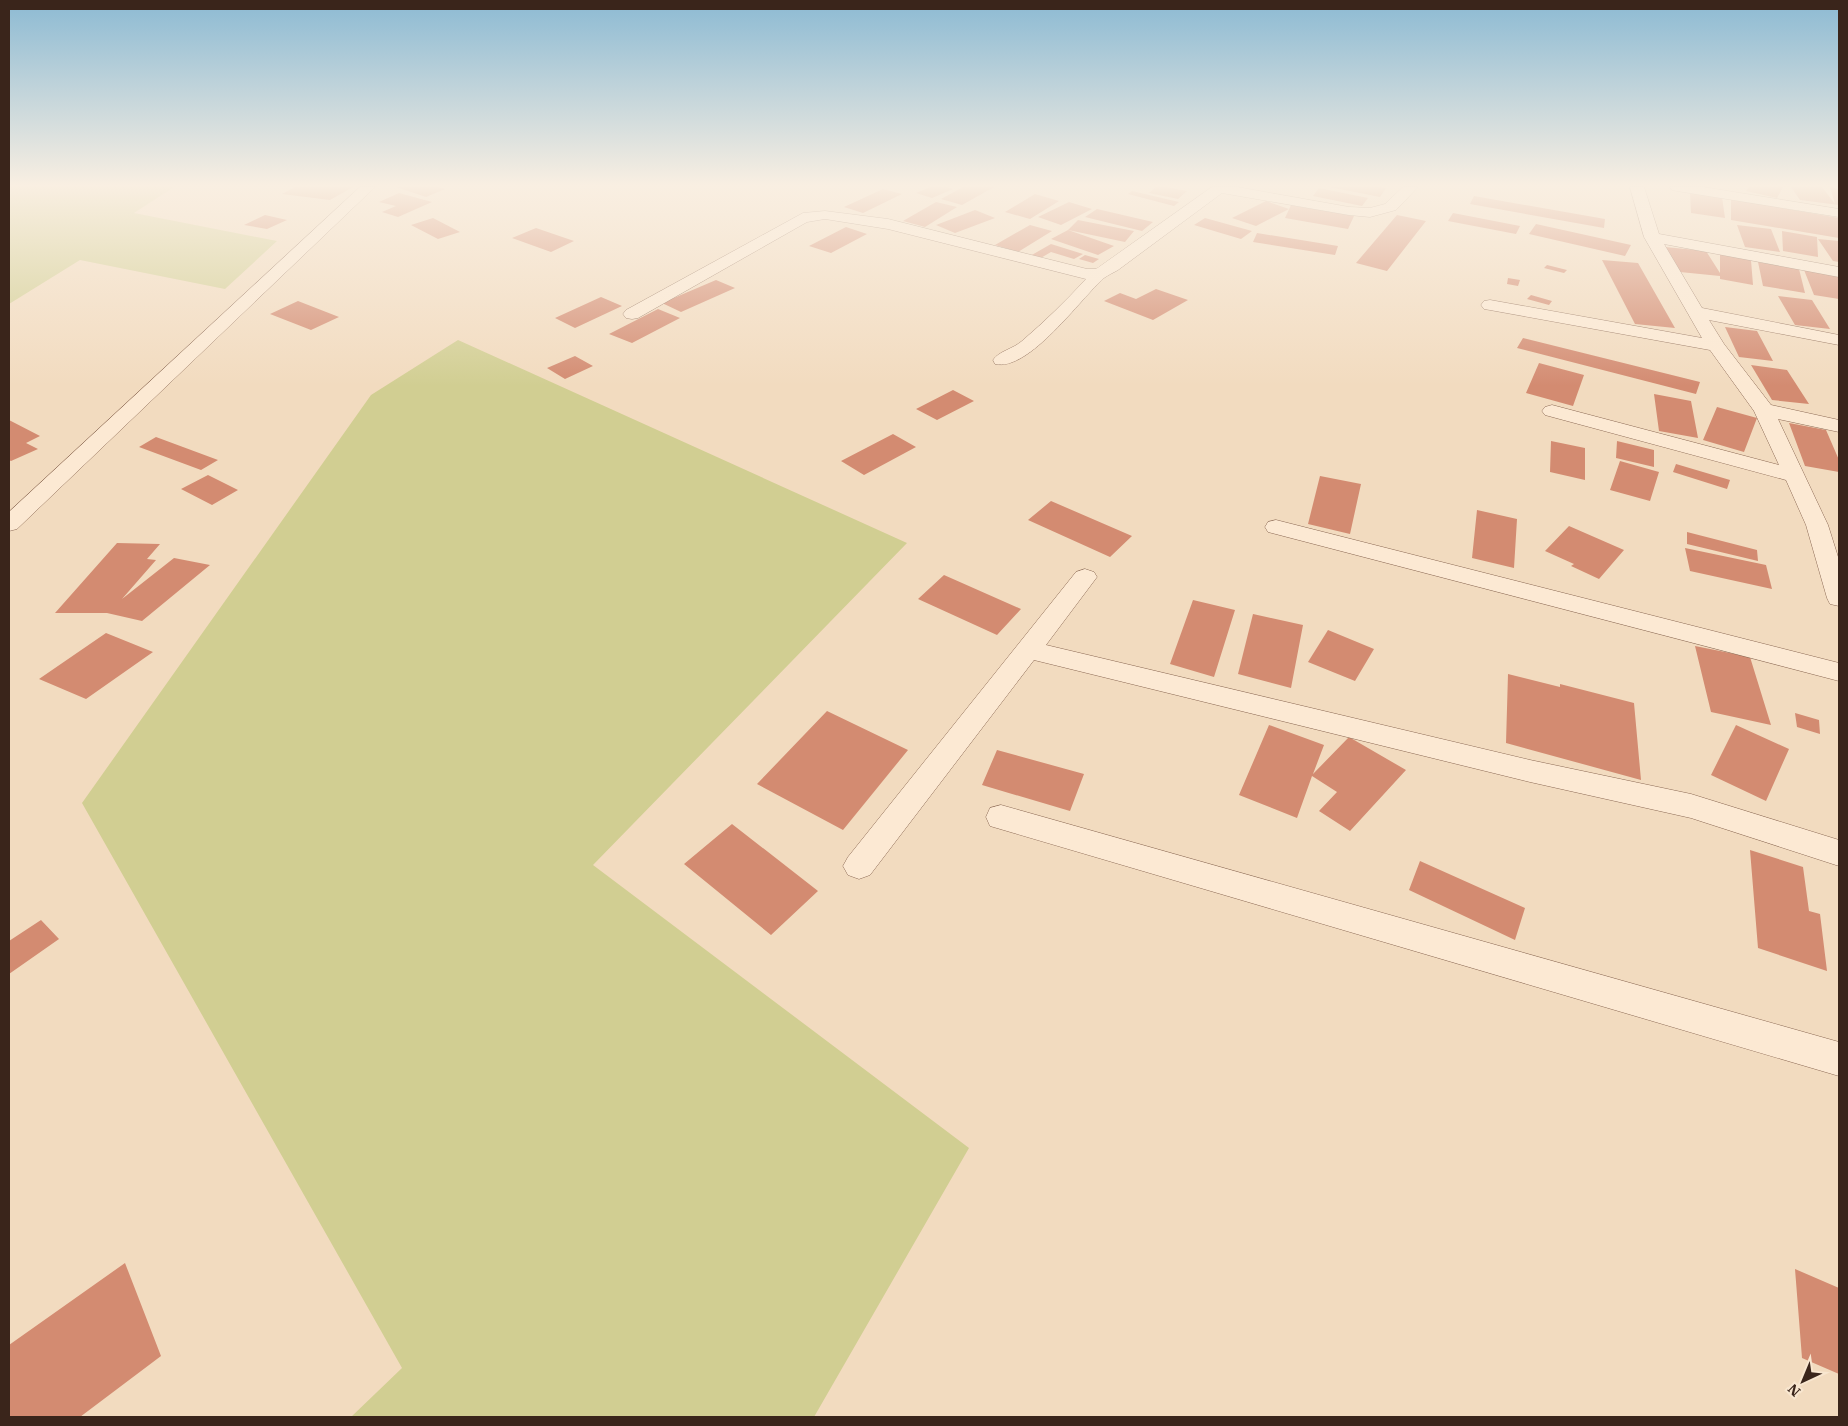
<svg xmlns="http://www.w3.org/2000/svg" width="1848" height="1426" viewBox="0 0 1848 1426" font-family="'IBM Plex Serif',serif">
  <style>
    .green { fill: #d1ce92 }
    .building { fill: #d38b71 }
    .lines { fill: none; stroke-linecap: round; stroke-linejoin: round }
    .minor-casing { stroke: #8c6a55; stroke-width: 1 }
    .minor { fill: #fce9d3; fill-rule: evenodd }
  </style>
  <rect width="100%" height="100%" fill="#f2dbbf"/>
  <!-- green -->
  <path class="green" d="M9,187H174L134,213L277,241L225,289L80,260L9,304Z
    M458,340L907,543L593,865L969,1148L814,1417H351L402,1368L82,803L371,395Z"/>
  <!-- building -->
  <path class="building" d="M295,187H353L330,200L282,194Z
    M396,187H437L445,189L426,197Z
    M930,187H946L953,189L932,198L916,193Z
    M963,187H994L962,205L941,199Z
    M1156,187H1165L1187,191L1178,199L1149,193Z
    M1330,187H1378L1386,188L1380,197Z
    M1749,187H1783L1777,198L1746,191Z
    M1791,187H1822L1835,204L1830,187L1839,189V205L1800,200Z
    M1319,188L1368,198L1362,206L1313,196Z
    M883,189L902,194L863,213L844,207Z
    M1132,191L1179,202L1174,206L1128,194Z
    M1690,192L1722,197L1725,218L1691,213Z
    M399,193L432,202L398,217L382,212L396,206L379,202Z
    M1035,194L1059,201L1030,219L1005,212Z
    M1474,196L1605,219L1604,228L1470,204Z
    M1731,199L1839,218V238L1731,220Z
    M1266,201L1289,209L1256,226L1232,218Z
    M936,202L957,207L925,227L903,221Z
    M1069,202L1092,209L1061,225L1038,217Z
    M1291,205L1354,216L1348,229L1285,218Z
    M1097,209L1153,222L1142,231L1085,217Z
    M975,210L995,218L955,233L936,225Z
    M1453,213L1520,226L1516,234L1448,221Z
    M265,215L287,220L267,229L244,225Z
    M1397,215L1426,221L1387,271L1356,263Z
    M433,218L460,232L438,239L411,225Z
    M1205,218L1252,231L1241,239L1194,225Z
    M1078,220L1134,231L1125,242L1068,230Z
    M1536,224L1631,245L1625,256L1529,234Z
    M1030,225L1052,231L1018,252L995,245Z
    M1737,225L1771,229L1780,252L1745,247Z
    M846,227L867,234L831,253L809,246Z
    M536,228L574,241L551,252L512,238Z
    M1068,230L1114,246L1098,255L1051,239Z
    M1782,231L1817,237L1818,257L1783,251Z
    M1257,233L1338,246L1335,255L1253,242Z
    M1818,239L1839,241V262L1833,261Z
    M1051,244L1083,254L1074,259L1051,252L1039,259L1030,256Z
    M1665,247L1706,251L1720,273V254L1751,260L1753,285L1720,279V276L1680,272Z
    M1085,255L1099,259L1093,263L1079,259Z
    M1602,260L1638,263L1675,328L1635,324Z
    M1758,262L1799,269L1805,293L1763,286Z
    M1547,265L1567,270L1564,273L1544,268Z
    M1804,270L1839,275V299L1814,295Z
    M1508,278L1520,280L1518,286L1507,284Z
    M716,280L735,288L681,312L662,303Z
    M1156,289L1188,300L1153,320L1104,301L1120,293L1136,299Z
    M1531,295L1552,301L1549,305L1527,299Z
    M1778,296L1812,300L1830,329L1795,325Z
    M601,297L622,306L575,328L555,318Z
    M298,301L339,317L311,330L270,314Z
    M658,309L680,318L632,343L609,334Z
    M1725,327L1757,331L1773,361L1739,357Z
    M1523,338L1700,382L1696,394L1517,348Z
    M575,356L593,366L565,379L547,368Z
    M1539,363L1584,375L1573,406L1526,393Z
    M1751,365L1787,370L1809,404L1772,400Z
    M953,390L974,401L937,420L916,409Z
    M1654,394L1691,401L1698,438L1659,431Z
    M1717,407L1757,418L1744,452L1703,440Z
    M9,420L40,436L26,443L38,449L11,461L9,460Z
    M1789,423L1826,430L1839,460V472L1805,466Z
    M893,434L916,447L864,475L841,461Z
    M156,437L218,460L201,470L139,447Z
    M1551,441L1585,448V480L1550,472Z
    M1617,441L1654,450V467L1616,458Z
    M1620,461L1659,472L1650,501L1610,490Z
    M1676,464L1730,480L1727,489L1673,472Z
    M208,475L238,490L212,505L181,489Z
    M1320,476L1361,484L1350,534L1308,524Z
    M1051,501L1132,536L1110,557L1028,520Z
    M1477,510L1517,519L1514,568L1472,558Z
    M1569,526L1624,550L1599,579L1571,566L1574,564L1545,551Z
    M1687,532L1757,550L1758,561L1687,544Z
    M117,543L160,544L147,559L156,560L122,599L174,558L210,565L142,621L107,613H55Z
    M1685,548L1766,565L1772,589L1690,571Z
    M944,575L1021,609L997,635L918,599Z
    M1193,600L1235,610L1214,677L1170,664Z
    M1253,614L1303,625L1291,688L1238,674Z
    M1328,630L1374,649L1355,681L1308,662Z
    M106,633L153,652L86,699L39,679Z
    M1695,646L1750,657L1771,725L1711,712Z
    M1508,674L1560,687V684L1634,703L1641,780L1506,743Z
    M827,711L908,750L843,830L757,784Z
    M1795,713L1819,720L1820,734L1797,727Z
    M1269,725L1324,745L1313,774L1349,737L1406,770L1350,831L1319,811L1337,792L1312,776L1297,818L1239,795Z
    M1736,725L1789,749L1766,801L1711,775Z
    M997,750L1084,774L1070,811L982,785Z
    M732,824L818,891L771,935L684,864Z
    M1750,850L1803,867L1809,911L1820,914L1827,971L1758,948Z
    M1420,861L1525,908L1515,940L1409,890Z
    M41,920L59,939L9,974V941Z
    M125,1263L161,1356L80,1417H9V1345Z
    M1795,1269L1839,1288V1374L1802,1358Z"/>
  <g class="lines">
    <defs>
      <path id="minor" d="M360,187H375L17,529L9,531V512Z
        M1212,187H1237L1349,207L1370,208L1385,204L1403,187H1418L1396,210L1370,217L1349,215L1222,193L1118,270C1113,273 1108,275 1104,278C1081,298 1029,372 995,364L993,360C999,351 1013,349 1022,341C1044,322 1066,301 1086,279L888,229L825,219L807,222L638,318L632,319L626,318L623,314L626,310L803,213L825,211L888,219L1087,269H1096Z
        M1630,187H1644L1659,234L1839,267V277L1664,244L1702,308L1839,335V345L1709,320L1724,344L1771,405L1839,420V432L1778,419L1828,525L1839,560V606L1830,604L1827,598L1806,525L1786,480L1545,415L1542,411L1545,407L1552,405L1779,465L1754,411L1710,350L1490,310L1484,309L1481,305L1484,301L1490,300L1702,338L1644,237Z
        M1670,187H1703L1839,209V217L1677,191L1672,190Z
        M1276,520L1839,663V681L1268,532L1265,527L1268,522Z
        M1085,569L1094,572L1097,577L1046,645L1530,760L1691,794L1839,840V866L1691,818L1530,782L1034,660L870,875L859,879L848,875L843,866L848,857L1076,572Z
        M1001,805L1839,1042V1076L990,826L986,817L990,808Z"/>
    </defs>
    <!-- minor casing -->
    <use href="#minor" class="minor-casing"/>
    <!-- minor -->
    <use href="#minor" class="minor"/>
  </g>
  <!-- sky -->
  <linearGradient id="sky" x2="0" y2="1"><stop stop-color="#8cbad3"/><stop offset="0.48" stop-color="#f9efe2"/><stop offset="1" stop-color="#f9efe2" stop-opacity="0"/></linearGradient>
  <rect width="1848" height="386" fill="url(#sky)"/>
  <!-- border -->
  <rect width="1848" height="1426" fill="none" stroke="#3a251b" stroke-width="20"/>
  <!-- north arrow -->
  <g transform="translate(1803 1381) rotate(224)" stroke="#f8e6cf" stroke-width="4" paint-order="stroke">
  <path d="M0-4L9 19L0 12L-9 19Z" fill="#3a251b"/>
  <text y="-8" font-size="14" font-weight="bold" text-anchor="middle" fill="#3a251b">N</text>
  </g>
</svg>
